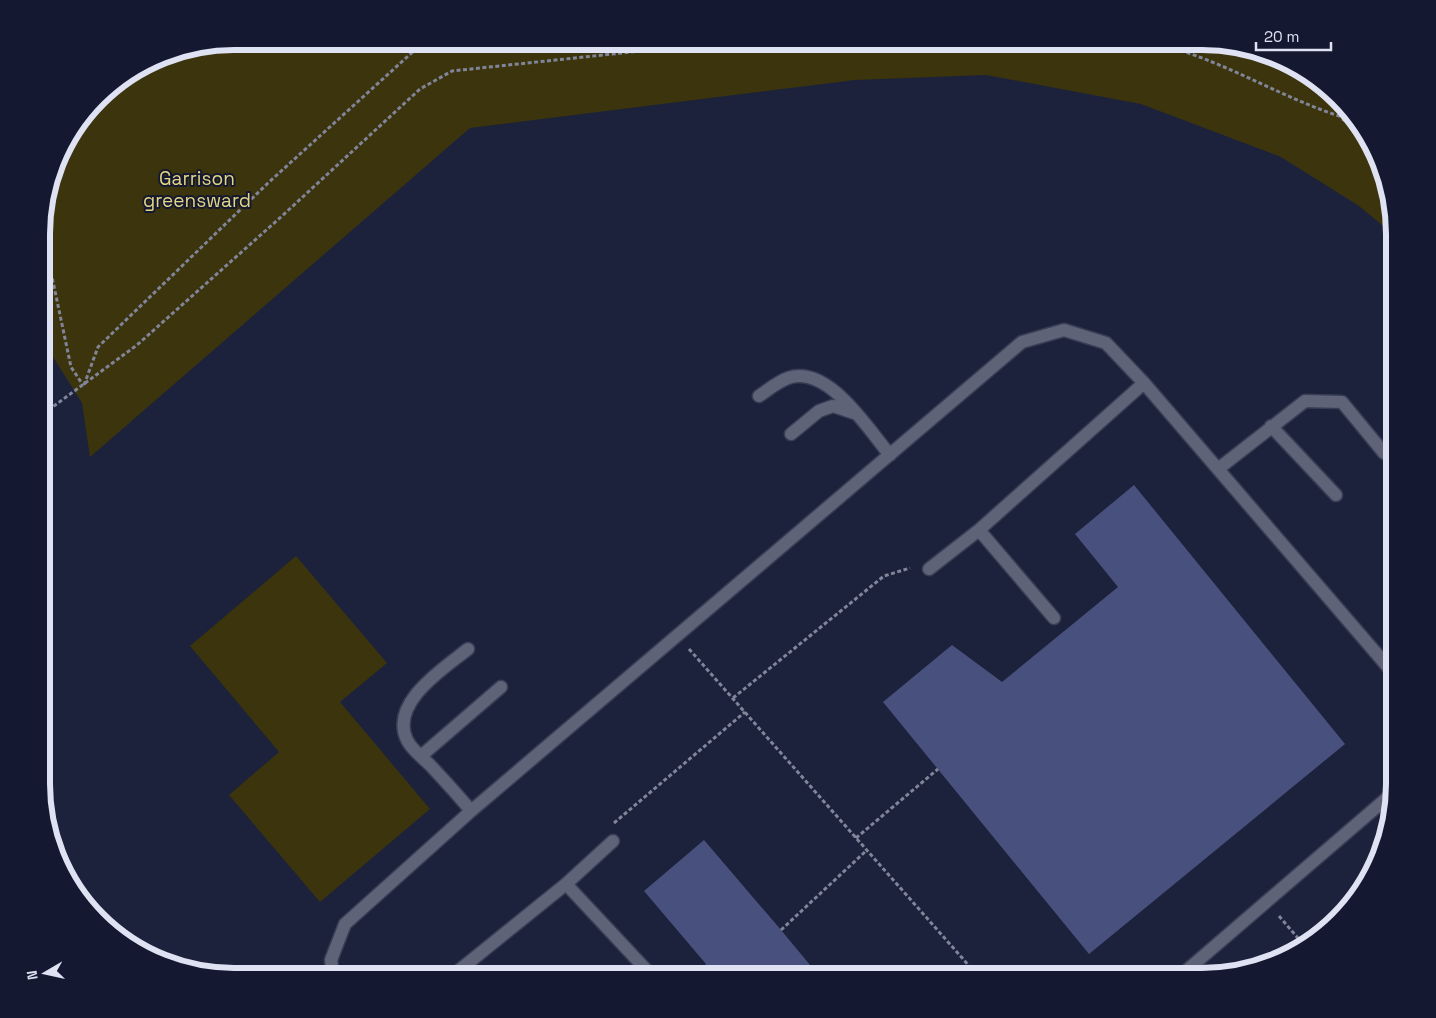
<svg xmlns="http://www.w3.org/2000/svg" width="1436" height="1018" viewBox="0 0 1436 1018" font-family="'Space Grotesk',sans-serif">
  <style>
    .green { fill: #3b340c }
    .building { fill: #48517d }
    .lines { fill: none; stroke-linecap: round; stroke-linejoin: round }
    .service-casing { stroke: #383d56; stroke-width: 15 }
    .path { stroke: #81859a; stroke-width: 3; stroke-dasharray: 4 2.5; stroke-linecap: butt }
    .service { stroke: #5e6377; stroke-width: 12 }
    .labels { text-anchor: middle; stroke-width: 4; stroke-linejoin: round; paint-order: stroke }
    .park-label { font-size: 19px; fill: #e3d584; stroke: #141931 }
    .rim { fill: none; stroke: #dee2f3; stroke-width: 6 }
  </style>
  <rect width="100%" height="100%" fill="#1d223c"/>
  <!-- green -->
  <path class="green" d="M234,41L1215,42L1264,52L1319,81L1375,148L1394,221V235L1359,206L1281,157L1141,104L986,75L855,80L470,128L90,457L82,403L53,357L43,311V209L61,148L107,89L160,56Z
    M296,556L387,663L340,702L430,809L320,902L229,795L279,752L190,646Z"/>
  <!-- building -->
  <path class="building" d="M1134,485L1345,744L1089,954L883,702L952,645L1002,682L1118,587L1075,534Z
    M704,840L781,930L820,977H692L706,964L644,891Z"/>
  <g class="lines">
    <defs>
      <path id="service" d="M759,396C768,390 777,382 788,378C828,364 868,429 890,455
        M1271,426L1336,495
        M791,434L819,411L833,406L854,413
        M1218,469L1305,401L1342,402L1384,453
        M929,569L979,530
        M1054,618L979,530L1144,383
        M468,649C444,668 389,703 407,740C411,749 423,758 430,765C444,780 458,795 471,811
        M421,756L501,687
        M566,884L613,841
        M333,976L331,960L345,924L471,811L1022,342L1064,330L1106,343L1144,383L1394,674
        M452,976L566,884L653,977
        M1179,977L1394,792"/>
    </defs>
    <!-- service casing -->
    <use href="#service" class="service-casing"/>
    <!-- path -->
    <path class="path" d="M1149,42C1221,57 1282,100 1352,120
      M1342,119L1357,127
      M43,234L71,367L83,385
      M84,385L98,347L268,183L417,48L427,41
      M43,414L137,345L282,216L420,89L452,71L735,41
      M689,649L979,977
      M733,698L884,576L910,568
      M614,823L745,712
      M856,838L938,769
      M1279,916L1303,944
      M781,930L867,850"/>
    <!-- service -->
    <use href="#service" class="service"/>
  </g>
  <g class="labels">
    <!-- park labels -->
    <g class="park-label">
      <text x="197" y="185">Garrison<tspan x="197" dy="22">greensward</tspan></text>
    </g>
  </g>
  <!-- crop -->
  <path d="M0 0H1436V1018H0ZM234 50H1202A184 184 0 0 1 1386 234V784A184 184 0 0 1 1202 968H234A184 184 0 0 1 50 784V234A184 184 0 0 1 234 50Z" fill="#141931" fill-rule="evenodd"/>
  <path class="rim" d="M234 50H1202A184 184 0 0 1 1386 234V784A184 184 0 0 1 1202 968H234A184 184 0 0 1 50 784V234A184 184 0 0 1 234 50Z"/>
  <!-- north arrow -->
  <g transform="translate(45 973) rotate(261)" stroke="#141931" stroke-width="4" paint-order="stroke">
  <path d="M0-4L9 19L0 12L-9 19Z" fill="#dee2f3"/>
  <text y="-8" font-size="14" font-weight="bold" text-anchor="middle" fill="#dee2f3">N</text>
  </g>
  <!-- scale -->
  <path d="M1256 42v8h75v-8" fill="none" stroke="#dee2f3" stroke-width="2.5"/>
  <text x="1264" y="42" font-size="15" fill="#dee2f3" stroke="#141931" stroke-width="4" paint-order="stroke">20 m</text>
</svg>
